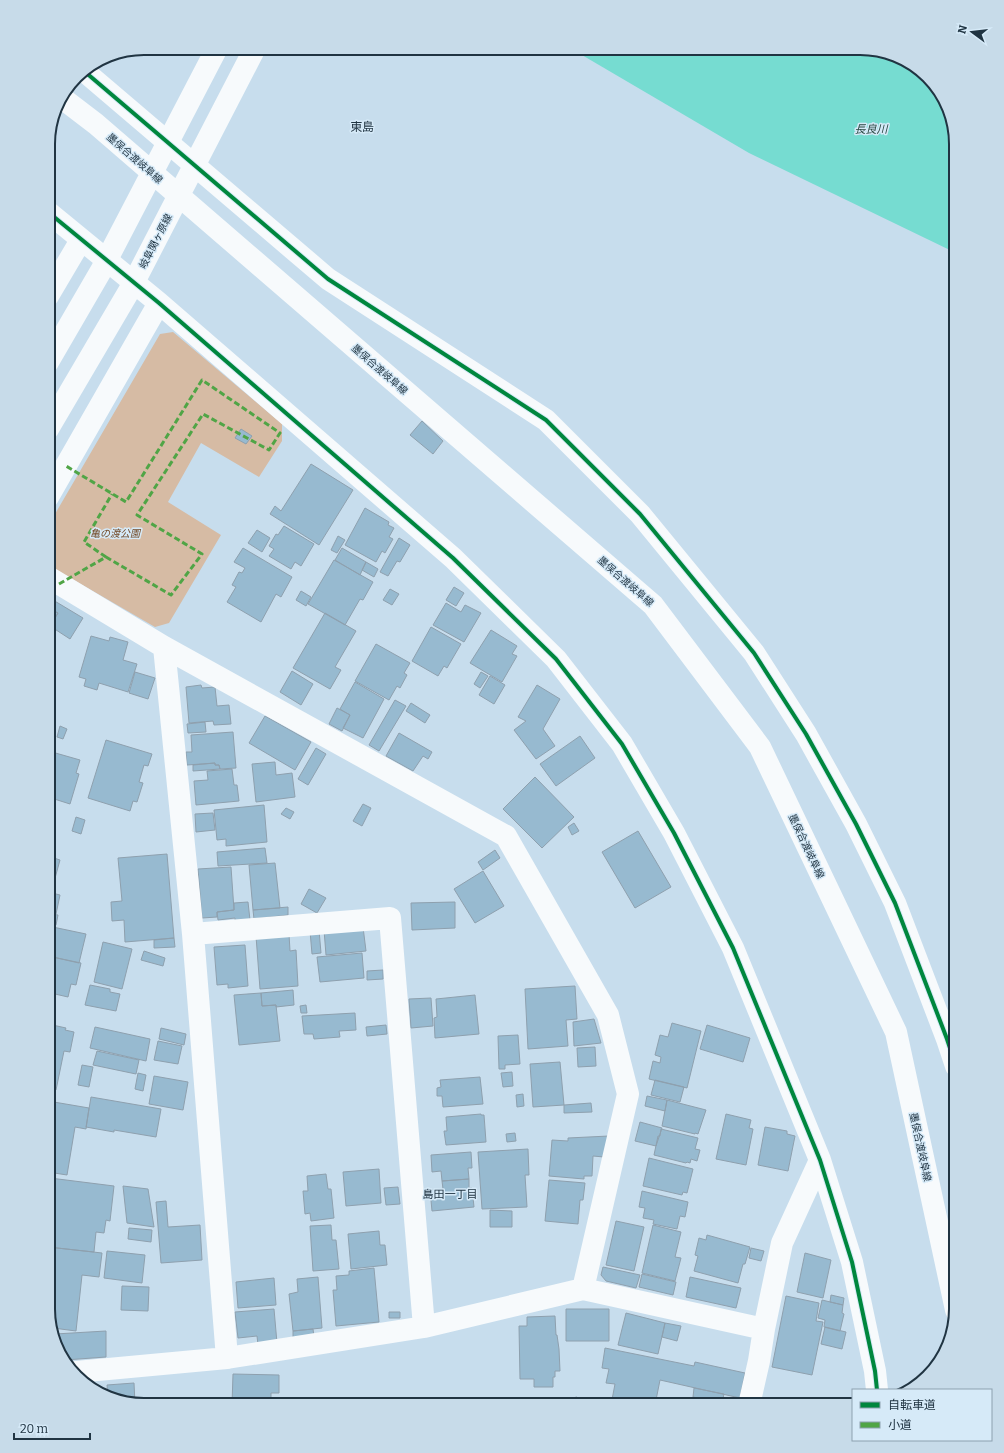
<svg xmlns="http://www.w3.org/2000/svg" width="1004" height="1453" viewBox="0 0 1004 1453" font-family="Bitter,'Noto Sans JP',serif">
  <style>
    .green { fill: #d6bba4 }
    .water { fill: #76dcd1 }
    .building { fill: #97bad0; stroke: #8ea0ae }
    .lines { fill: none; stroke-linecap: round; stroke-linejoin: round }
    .minor { stroke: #f7fafc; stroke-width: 22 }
    .major { stroke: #f7fafc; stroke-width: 22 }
    .quiet { stroke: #50a546; stroke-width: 3; stroke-dasharray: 6 3; stroke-linecap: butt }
    .cycleway-casing { stroke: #d6eaf8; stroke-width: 6 }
    .cycleway { stroke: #00873e; stroke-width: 4 }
    .labels { text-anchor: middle; stroke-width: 3; stroke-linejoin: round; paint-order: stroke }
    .street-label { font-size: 10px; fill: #203442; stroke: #d6eaf8 }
    .park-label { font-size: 10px; font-style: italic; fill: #744c2a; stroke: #d6eaf8 }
    .water-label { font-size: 11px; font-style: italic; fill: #28453f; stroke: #d6eaf8 }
    .neighbourhood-label { font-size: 11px; fill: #203442; stroke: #d6eaf8 }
    .quarter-label { font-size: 12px; fill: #203442; stroke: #d6eaf8 }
    .rim { fill: none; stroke: #203442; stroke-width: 2 }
  </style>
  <rect width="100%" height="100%" fill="#c7dded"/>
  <!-- green -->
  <path class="green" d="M173,332L282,424V441L259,477L201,443L168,502L221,535L169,623L155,627L48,565V526L160,334Z"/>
  <!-- water -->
  <path class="water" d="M570,48H866L913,64L943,96L956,144V253L749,153Z"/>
  <!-- building -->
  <path class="building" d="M422,421L443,441L433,454L410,435Z
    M241,429L252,436L246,444L235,438Z
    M311,464L353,490L319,545L270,514L275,506L281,511Z
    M365,508L389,522L388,525L394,528L389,537L393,539L385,553L382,551L376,562L345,545Z
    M284,526L314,544L301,566L295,562L291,569L269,556L274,549L269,546L276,534L278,535Z
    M257,530L270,538L262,552L248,543Z
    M338,536L345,540L337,553L331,550Z
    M399,538L410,545L400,562L397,561L388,576L380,572Z
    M243,548L292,577L281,597L276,594L261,622L227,602L236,587L232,585L239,572L242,573L245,568L234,562Z
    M342,548L366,562L360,575L335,560Z
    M334,560L373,582L363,600L360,599L345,625L308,604Z
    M366,562L378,569L374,577L362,570Z
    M454,587L464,593L456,606L446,600Z
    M390,589L399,594L392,605L383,600Z
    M301,591L311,597L306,606L296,600Z
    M48,597L83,618L70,639L50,626L58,613L48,608Z
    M446,603L461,612L465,605L481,613L464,642L433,625Z
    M48,608L58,613L48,629Z
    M325,613L356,631L335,667L341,670L330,689L293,668Z
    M431,627L461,644L447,668L444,666L438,676L412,661Z
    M491,630L517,646L512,654L517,656L502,682L470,663Z
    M91,636L109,641L110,637L128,642L123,660L137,664L128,692L99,683L97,690L84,686L86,679L79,677Z
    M376,644L410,663L404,673L407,675L400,688L397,686L389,700L355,681Z
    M292,671L313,684L301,705L280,692Z
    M135,672L155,678L148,699L129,693Z
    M481,672L488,676L480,688L474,684Z
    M490,676L505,685L494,704L479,695Z
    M355,682L384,699L363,738L343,728L350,715L340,709Z
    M201,685L202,688L215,687L217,706L229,705L231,724L214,725L213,721L189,723L186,687Z
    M537,685L560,699L543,729L555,746L536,759L514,730L526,721L518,717Z
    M395,700L406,706L379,751L369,745Z
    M411,703L430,715L425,723L406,711Z
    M337,708L350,715L342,731L329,724Z
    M265,716L311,742L295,770L249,743Z
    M205,722L206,732L188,733L187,724Z
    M60,726L67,729L63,739L57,737Z
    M233,732L236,768L220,769L219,765H215V763L187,765L186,752H192L191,735Z
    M399,733L432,752L428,759L423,756L413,771L386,756Z
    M580,736L595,758L556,786L540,764Z
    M106,740L152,754L148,766L144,765L139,782L143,783L137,802L133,801L130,811L88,798Z
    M316,748L326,754L308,785L298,779Z
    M52,752L80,760L76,773L79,774L70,804L48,797V767Z
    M275,762L276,775L292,773L295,797L256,802L252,764Z
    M215,763V765H219L220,769L193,771V765Z
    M232,769L234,785H237L239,801L196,805L194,781L208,780L207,771Z
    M535,777L574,817L542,848L503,809Z
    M363,804L371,808L362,826L353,821Z
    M264,805L267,842L226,846V839L217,840L214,810Z
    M286,808L294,812L290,819L281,814Z
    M213,813L215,830L196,832L195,814Z
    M76,817L85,820L81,834L72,831Z
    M574,823L579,831L572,835L568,827Z
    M638,831L671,887L635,908L602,852Z
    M265,848L267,863L218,866L217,852Z
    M495,850L500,858L483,870L478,862Z
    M167,854L174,938L125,942L124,920L112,921L111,902L122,901L118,858Z
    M48,856L60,860L52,889L48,888Z
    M275,863L280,908L253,910L249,865Z
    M231,867L234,910L217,912V917L202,918L198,869Z
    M483,871L504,906L475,923L454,889Z
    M309,889L326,898L317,913L301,904Z
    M48,892L60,895L56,914L48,912Z
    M248,902L250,920L235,921V918L218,920L217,912L234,910V903Z
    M455,902V928L412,930L411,903Z
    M288,907V915L254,919L253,910Z
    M51,914L58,915L56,925L49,923Z
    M48,926L86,934L79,963L48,956Z
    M363,927L366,951L326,955L324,930Z
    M319,930L321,953L312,954L310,931Z
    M289,934L290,951L296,950L298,986L260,989L256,936Z
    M174,938L175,947L154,948V940Z
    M103,942L132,949L122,989L94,982Z
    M245,945L248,986L228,988V984L217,985L214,947Z
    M144,951L165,958L163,966L141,960Z
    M362,953L364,978L320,982L317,957Z
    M48,956L81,963L76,985L71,984L68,997L55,994L50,1017L48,1016Z
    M383,970V979L367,980V971Z
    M90,985L110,989V992L120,994L116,1011L85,1005Z
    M575,986L577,1019L566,1020L568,1046L528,1049L525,989Z
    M293,990L294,1005L276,1007V1005L262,1006L261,993Z
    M261,993L262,1006L276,1005L280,1041L239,1045L234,995Z
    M475,995L479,1034L435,1038L434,1018L437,1017L436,999Z
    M431,998L433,1026L411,1028L409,999Z
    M306,1005L307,1013H301L300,1006Z
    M355,1013L356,1030L339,1031L340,1037L314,1039L313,1034H304L302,1016Z
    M594,1019L601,1043L574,1046L573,1022Z
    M672,1023L701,1031L687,1088L649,1079L653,1061L660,1063L661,1057L655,1055L660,1035L668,1037Z
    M48,1024L66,1028L65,1030L74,1032L70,1052L64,1051L56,1090L48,1089Z
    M386,1025L387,1034L367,1036L366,1027Z
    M707,1025L750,1038L743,1062L700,1049Z
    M95,1027L150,1039L146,1061L90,1048Z
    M161,1028L186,1034L184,1045L159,1039Z
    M518,1035L520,1064L505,1065V1069H499L498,1036Z
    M158,1041L182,1046L178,1064L154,1060Z
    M595,1047L596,1066L578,1067L577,1048Z
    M97,1051L139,1060L136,1074L93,1065Z
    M560,1062L564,1105L533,1107L530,1064Z
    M82,1065L93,1067L89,1087L78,1085Z
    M512,1072L513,1086L503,1087L501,1073Z
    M138,1073L146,1075L143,1091L135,1089Z
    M154,1076L188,1082L183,1110L149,1104Z
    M480,1077L483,1104L443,1107L442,1096H437V1088L441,1087L440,1080Z
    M655,1080L684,1087L680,1102L651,1095Z
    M523,1094L524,1106L517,1107L516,1095Z
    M647,1096L667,1100L665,1111L645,1106Z
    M91,1097L161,1109L156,1137L114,1130V1132L86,1127Z
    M667,1100L706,1110L698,1134L695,1133V1134L662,1126Z
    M48,1101L89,1108L86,1129L75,1127L67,1175L48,1172Z
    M591,1103L592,1112L564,1113V1105Z
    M481,1114V1115H484L486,1142L446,1145L444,1131H447L446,1117Z
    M726,1114L751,1120L749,1128L753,1129L746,1165L716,1159Z
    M640,1122L662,1128L656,1146L635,1141Z
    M765,1127L787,1131V1134L795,1136L788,1171L758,1165Z
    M661,1129L698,1138L695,1149L700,1150L697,1161L691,1159L690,1163L687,1162L686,1163L654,1155L658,1136H660Z
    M515,1133L516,1141L507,1142L506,1134Z
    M609,1136L604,1157L593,1156L592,1176H584V1179L549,1176L552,1140L568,1141V1138Z
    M528,1149L529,1175H525L527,1207L482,1209L478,1152Z
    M471,1152L472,1168H468L469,1179L442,1181L441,1171L432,1172L431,1155Z
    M649,1158L693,1169L687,1193L683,1192L682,1195L643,1186Z
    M379,1169L381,1203L346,1206L343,1172Z
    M326,1174L328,1189H331L334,1218L311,1221L310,1213L305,1214L303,1191H308L307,1176Z
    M50,1178L114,1186L110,1221L106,1220L104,1233L96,1232L94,1252L48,1247V1192Z
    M469,1179V1188H472L474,1207L432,1211L430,1190L443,1189L442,1181Z
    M549,1180L585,1183L583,1200H580L578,1224L545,1221Z
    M123,1186L148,1189L154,1227L127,1223Z
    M398,1187L400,1204L386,1205L384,1188Z
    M642,1191L688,1202L685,1217L680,1216L677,1229L653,1224L654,1220L643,1218L645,1208L639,1207Z
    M166,1201L168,1227L200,1225L202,1260L161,1263L156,1202Z
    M490,1210L512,1211V1227H490Z
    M616,1221L644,1227L634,1271L606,1265Z
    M331,1225L332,1240H336L339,1269L313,1271L310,1226Z
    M653,1225L681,1232L675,1257L681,1258L675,1281L642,1273Z
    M129,1228L152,1230L151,1242L128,1239Z
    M379,1231L380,1245H385L387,1265L351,1269L348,1234Z
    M707,1235L750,1247L745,1264H743L738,1283L694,1271L698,1256L695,1255L699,1238L706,1240Z
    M48,1247L102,1253L99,1277L82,1275L76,1331L53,1328L48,1309Z
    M751,1248L764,1251L761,1261L749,1258Z
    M107,1251L145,1255L142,1283L104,1278Z
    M805,1253L831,1260L823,1298L797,1292Z
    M603,1267L640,1275L636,1288L606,1281L601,1275Z
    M374,1268L379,1322L336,1326L333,1290H337L336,1276L349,1275V1271Z
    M642,1274L676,1282L673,1295L639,1287Z
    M318,1277L322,1328L293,1331L289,1294L298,1292L297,1279Z
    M690,1277L741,1288L736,1308L686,1297Z
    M274,1278L276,1305L238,1308L236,1282Z
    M122,1286L149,1287L148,1311L121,1310Z
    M831,1295L844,1298L843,1305L830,1302Z
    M786,1296L819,1303L816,1321L823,1322L812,1375L772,1367Z
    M822,1300L843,1305L842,1313L844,1314L840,1331L824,1327L825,1320L818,1318Z
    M274,1309L277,1343L258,1345L257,1336L238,1338L235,1312Z
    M566,1309H609V1341H566Z
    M389,1312H400V1318H389Z
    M626,1313L665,1323L658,1354L618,1345Z
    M555,1316L556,1335H557L559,1349L560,1371H555V1377H553V1387H534V1379H520L519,1326H527V1317Z
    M665,1323L681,1326L677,1341L662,1337Z
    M825,1327L846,1332L842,1349L821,1344Z
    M313,1329L314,1337L293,1339V1331Z
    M106,1331V1357L65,1360L61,1357L55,1334Z
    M605,1348L694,1366L695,1362L745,1373L740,1398L660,1380L655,1405H611L615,1384L606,1383L609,1369L602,1368Z
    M233,1374L279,1375V1393H271V1405H232Z
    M134,1383L135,1404L108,1396L107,1385Z
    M694,1388L724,1394L722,1403L693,1397Z
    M577,1397L579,1405H539Z"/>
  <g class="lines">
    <!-- minor -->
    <path class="minor" d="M84,71L328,279L546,420L640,514L754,653L806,734L856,824L895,903L947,1039L956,1066
      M48,212L159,303L453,558L556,659L622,744L674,833L733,948L820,1160L852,1262L875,1371L877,1390
      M48,296L81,240
      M48,497L159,303
      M48,577L164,647L506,836L608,1015L628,1094L583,1289
      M164,647L193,934L227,1358
      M193,934L390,918L424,1327
      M76,1372L227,1358L424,1327L583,1289L764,1329
      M749,1405L759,1361L764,1329L782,1243L820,1160"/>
    <!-- major -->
    <path class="major" d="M62,98L96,124L653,605L760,747L896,1032L956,1310
      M48,362L102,269L217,48
      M48,429L132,286L255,48"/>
    <!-- quiet -->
    <path class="quiet" d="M106,557L84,542L112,494
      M59,584L106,557L171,595L202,554L137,515L203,414L269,450L280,433L202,380L126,502L66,466"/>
    <defs>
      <path id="cycleway" d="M84,71L328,279L546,420L640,514L754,653L806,734L856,824L895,903L947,1039L956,1066
        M48,212L159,303L453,558L556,659L622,744L674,833L733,948L820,1160L852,1262L875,1371L877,1390"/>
    </defs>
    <!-- cycleway casing -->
    <use href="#cycleway" class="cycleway-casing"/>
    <!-- cycleway -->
    <use href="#cycleway" class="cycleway"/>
  </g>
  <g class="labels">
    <!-- street labels -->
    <g class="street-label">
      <text transform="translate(135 158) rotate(41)" y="4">墨俣合渡岐阜線</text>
      <text transform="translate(155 241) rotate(-63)" y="4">岐阜関ヶ原線</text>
      <text transform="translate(380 369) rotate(41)" y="4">墨俣合渡岐阜線</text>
      <text transform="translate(626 581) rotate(41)" y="4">墨俣合渡岐阜線</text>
      <text transform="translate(807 846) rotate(65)" y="4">墨俣合渡岐阜線</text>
      <text transform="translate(921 1147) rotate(78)" y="4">墨俣合渡岐阜線</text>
    </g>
    <!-- park labels -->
    <g class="park-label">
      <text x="115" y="537">亀の渡公園</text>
    </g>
    <!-- water labels -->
    <g class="water-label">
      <text x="871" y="133">長良川</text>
    </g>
    <!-- neighbourhood labels -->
    <g class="neighbourhood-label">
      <text x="450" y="1198">島田一丁目</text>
    </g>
    <!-- quarter labels -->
    <g class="quarter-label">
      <text x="362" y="131">東島</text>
    </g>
  </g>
  <!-- crop -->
  <path d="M0 0H1004V1453H0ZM144 55H860A89 89 0 0 1 949 144V1309A89 89 0 0 1 860 1398H144A89 89 0 0 1 55 1309V144A89 89 0 0 1 144 55Z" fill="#c7dbe9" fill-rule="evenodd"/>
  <path class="rim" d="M144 55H860A89 89 0 0 1 949 144V1309A89 89 0 0 1 860 1398H144A89 89 0 0 1 55 1309V144A89 89 0 0 1 144 55Z"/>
  <!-- legend -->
  <rect x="852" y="1389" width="140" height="52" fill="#d6eaf8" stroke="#8da1af"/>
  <rect x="860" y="1402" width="20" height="6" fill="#00873e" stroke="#8da1af"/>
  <text x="888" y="1409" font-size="12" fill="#203442">自転車道</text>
  <rect x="860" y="1422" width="20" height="6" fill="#50a546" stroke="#8da1af"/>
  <text x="888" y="1429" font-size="12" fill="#203442">小道</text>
  <!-- north arrow -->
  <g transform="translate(972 32) rotate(285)" stroke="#d6eaf8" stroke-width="3" paint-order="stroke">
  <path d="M0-3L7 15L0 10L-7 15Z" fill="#203442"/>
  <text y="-6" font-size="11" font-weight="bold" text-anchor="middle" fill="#203442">N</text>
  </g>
  <!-- scale -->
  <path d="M14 1433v6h76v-6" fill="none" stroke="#203442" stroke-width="2"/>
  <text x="20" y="1433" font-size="12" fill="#203442" stroke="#d6eaf8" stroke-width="3" paint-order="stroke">20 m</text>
</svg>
